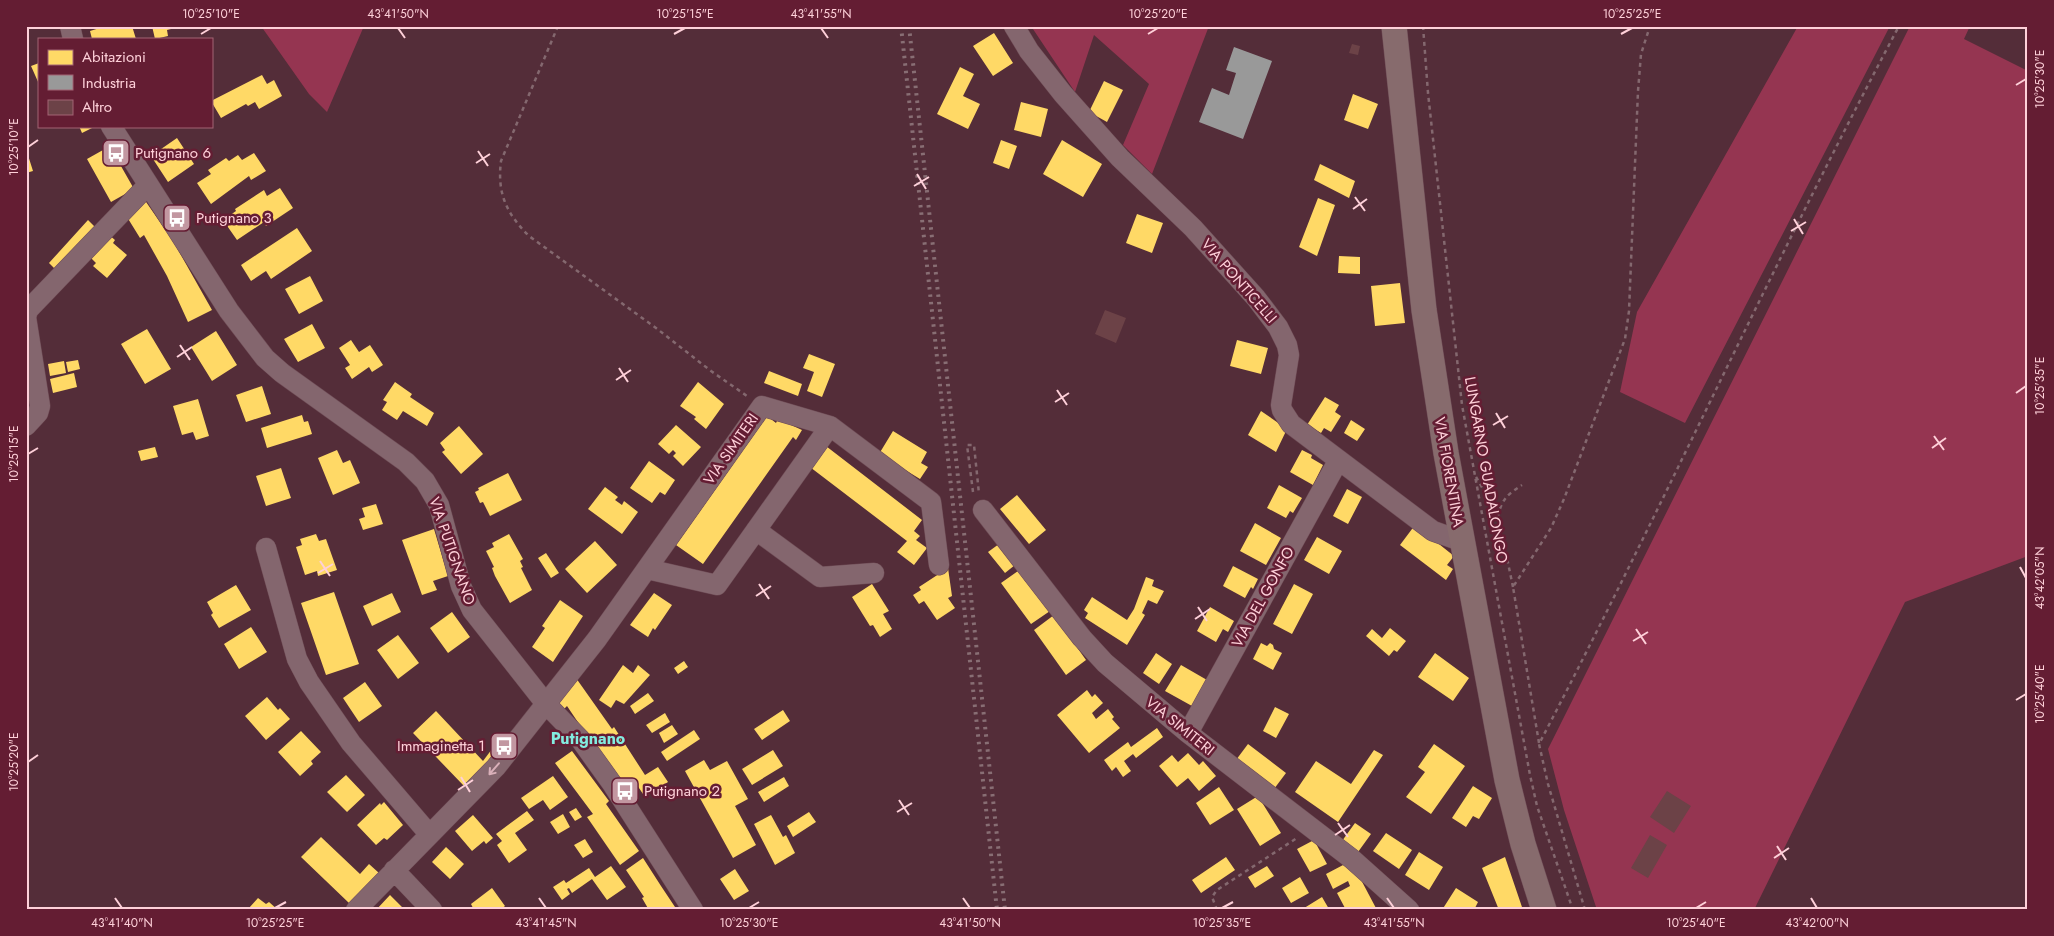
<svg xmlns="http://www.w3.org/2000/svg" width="2054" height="936" viewBox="0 0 2054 936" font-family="Jost,sans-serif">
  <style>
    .green { fill: #953551 }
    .homes { fill: #ffd966 }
    .industry { fill: #999 }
    .building { fill: #6c4247 }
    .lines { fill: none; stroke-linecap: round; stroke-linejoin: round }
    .minor-casing { stroke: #6e4b55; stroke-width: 21 }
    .major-casing { stroke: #6e4b55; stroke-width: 26 }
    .path { stroke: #84686f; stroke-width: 2.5; stroke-dasharray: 4 4; stroke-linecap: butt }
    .minor { stroke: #84666e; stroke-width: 20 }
    .major { stroke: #876b6d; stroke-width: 25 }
    .rail { stroke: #886e74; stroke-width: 4; stroke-dasharray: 2.5 5; stroke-linecap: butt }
    .oneway { stroke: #d9b0b9 }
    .ticks { fill: none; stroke: #fed0d9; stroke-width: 2 }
    .labels { text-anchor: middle; stroke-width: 5; stroke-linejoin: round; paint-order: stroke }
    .poi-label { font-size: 15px; fill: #fed0d9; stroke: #641d33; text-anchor: start }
    .street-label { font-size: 15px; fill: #fed0d9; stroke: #641d33 }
    .neighbourhood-label { font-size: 16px; font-weight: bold; fill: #83ece0; stroke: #641d33 }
    .neatline { fill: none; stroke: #fed0d9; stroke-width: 2 }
    .ticks-label { font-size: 12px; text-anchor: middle; fill: #fed0d9 }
  </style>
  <rect width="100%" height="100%" fill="#542d39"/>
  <!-- green -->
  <path class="green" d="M261,26H364L327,112L309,94Z
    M1031,26H1209L1152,174L1123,145L1149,84L1094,35L1075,92Z
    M1798,26H1890L1685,423L1620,392L1637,312Z
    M1910,26H1970L1964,39L2028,71V556L1905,602L1754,910H1597L1564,810L1548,749Z"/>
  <!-- homes -->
  <path class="homes" d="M106,26H132L136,39H92L90,31Z
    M152,26H179V27L167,30L168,36L155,39Z
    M994,33L1013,63L993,76L973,46Z
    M39,63V84L31,66Z
    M960,67L974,74L963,96L980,104L968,129L937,114Z
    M262,75L267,84L274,80L282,96L259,109L255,102L248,106L246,104L221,118L211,101Z
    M1104,81L1123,90L1107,122L1089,112Z
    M1353,94L1378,104L1368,129L1344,120Z
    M1021,102L1048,109L1041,137L1014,130Z
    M79,126H96L82,133Z
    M177,138L194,164L168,182L151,156Z
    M1001,140L1017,146L1009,169L993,163Z
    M1062,140L1102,164L1083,197L1043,174Z
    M26,149L33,171L26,173Z
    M103,150L106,156L113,152L134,189L111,202L87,159Z
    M254,153L266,171L251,180L249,176L211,204L197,183L211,174L208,170L226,158L229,161L238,155L242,160Z
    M1320,164L1355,181L1349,198L1314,180Z
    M280,188L293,208L266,226L264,222L237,240L223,220L236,211L235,209L264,190L267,196Z
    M1318,198L1335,205L1317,256L1299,247Z
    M144,199L173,241L212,310L188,322L167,276L144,235L140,238L127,217Z
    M1137,214L1163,223L1152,253L1126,243Z
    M88,220L96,228L57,271L49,263Z
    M297,228L312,251L271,279L266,271L251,281L241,265Z
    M108,234L115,240L113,243L127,255L107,278L93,266L96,263L89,256Z
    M1339,256L1360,257V274L1338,273Z
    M310,276L323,301L299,314L285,289Z
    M1400,283L1405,323L1375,326L1371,286Z
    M312,324L325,348L298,362L284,339Z
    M147,329L171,369L145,384L121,344Z
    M216,331L237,365L212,381L191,347Z
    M351,340L359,352L370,345L383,365L372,372L369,367L352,379L345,368L350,365L339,348Z
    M1237,340L1268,348L1261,374L1230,366Z
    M809,354L835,364L822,397L807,391L814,372L803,368Z
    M78,360L80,369L68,372L66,362Z
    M64,361L66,373L50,376L48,364Z
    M769,371L802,384L798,396L764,383Z
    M74,373L77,387L53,393L50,379Z
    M395,382L412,394L410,397L434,413L427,426L403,411L397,420L382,410L387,402L383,400Z
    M698,382L724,404L706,429L694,419L696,417L680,406Z
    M262,386L271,414L246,422L236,395Z
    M1325,397L1339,405L1335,412L1341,416L1331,432L1324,428L1321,433L1307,425Z
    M198,399L209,436L196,440L193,432L182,435L173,406Z
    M1261,411L1287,429L1276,452L1248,435Z
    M302,415L304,422L308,421L312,434L267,448L261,428Z
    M767,416L776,423L778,419L802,430L796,440L793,437L703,564L676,545Z
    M1351,420L1365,429L1357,441L1344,433Z
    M676,425L701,447L683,466L673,456L676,453L673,450L669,454L658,444Z
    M459,426L483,454L461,474L442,452L445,450L440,443Z
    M893,431L927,452L921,463L928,467L920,479L879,454Z
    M822,443L922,520L914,531L920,536L916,540L927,548L914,565L897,552L907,541L806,464Z
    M155,447L158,457L141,461L138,451Z
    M337,450L343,463L350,460L360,483L333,495L318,458Z
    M1302,450L1312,455L1311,458L1323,465L1313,485L1290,472Z
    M649,461L675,480L665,495L660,492L652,503L630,488Z
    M281,468L291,498L266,506L256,476Z
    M508,473L522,500L490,516L483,502L480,503L475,492L479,490L478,488Z
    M1279,485L1302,498L1293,513L1290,511L1286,518L1267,508Z
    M605,487L618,497L615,500L622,505L624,501L638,512L622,534L588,509Z
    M1347,489L1362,497L1348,524L1333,516Z
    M1017,495L1046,530L1029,544L1000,509Z
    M376,504L383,524L363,530L359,519L365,517L362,508Z
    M1255,523L1281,538L1266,565L1240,551Z
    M1415,525L1454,556L1447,565L1453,569L1446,580L1400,545Z
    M434,529L448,576L433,581L437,590L422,595L402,540Z
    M316,534L319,541L326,539L337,570L318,576L317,571L305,575L296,547L302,545L300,539Z
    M509,534L523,559L520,561L523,567L521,568L532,590L510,603L495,576L492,568L494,567L486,551L494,547L492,543Z
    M1317,537L1342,551L1329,574L1304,560Z
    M595,541L617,565L587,593L565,569Z
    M999,544L1015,565L1005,573L988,552Z
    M546,553L559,573L551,578L538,558Z
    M1233,566L1258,579L1253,589L1251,587L1245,598L1223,586Z
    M948,568L952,596L948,598L955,608L937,620L924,601L919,604L913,595L921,590L919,587Z
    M1018,571L1026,582L1028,580L1050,611L1031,624L1001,583Z
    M1146,577L1154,580L1152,586L1164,591L1157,604L1148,600L1142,613L1145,615L1127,645L1085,618L1088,613L1084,610L1092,597L1127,620L1134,609Z
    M872,584L889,611L883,614L892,629L880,637L873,625L870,626L852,597Z
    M1294,584L1313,594L1292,634L1273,624Z
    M236,585L251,610L219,628L211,615L213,613L207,602Z
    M334,592L359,664L326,675L301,603Z
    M392,593L401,612L372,626L363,606Z
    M654,593L672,605L655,630L653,628L648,637L630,625Z
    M560,600L583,616L553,662L532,647L545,628L542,626Z
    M1210,607L1234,621L1228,632L1223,629L1216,642L1197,631Z
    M452,612L470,637L448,653L430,628Z
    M1054,615L1086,660L1066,675L1034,630Z
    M251,627L267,652L239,669L224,644Z
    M1390,628L1406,641L1397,652L1394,650L1389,656L1366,636L1372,629L1382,638Z
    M398,635L419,663L398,679L377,650Z
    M1261,643L1267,646L1270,643L1273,645L1274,649L1282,653L1273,670L1253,659Z
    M1156,653L1172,664L1159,684L1143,673Z
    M1435,653L1469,678L1453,701L1418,677Z
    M684,661L688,667L678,674L674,668Z
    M623,665L633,673L638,665L650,675L624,704L616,700L611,708L599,700Z
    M1181,665L1207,680L1192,706L1165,691Z
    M576,678L612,729L614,727L645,775L658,767L668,782L645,797L635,782L623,789L567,706L563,710L555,704Z
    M365,682L382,706L359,722L343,698Z
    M1087,690L1092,697L1095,694L1103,703L1092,713L1096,719L1108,709L1114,717L1112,719L1120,728L1089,753L1057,715Z
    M648,693L654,701L635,714L630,706Z
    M267,697L278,710L280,708L290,719L266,740L245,716Z
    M1275,707L1289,714L1276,738L1263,731Z
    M783,710L790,721L762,740L754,729Z
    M436,711L483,761L498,741L503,745L487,765L464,786L413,733Z
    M665,713L670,722L652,733L646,725Z
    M672,725L678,734L664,743L659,733Z
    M1157,728L1163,737L1136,758L1133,754L1124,761L1131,771L1123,777L1116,767L1112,771L1104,760L1128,742L1131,747Z
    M694,730L700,739L667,761L661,752Z
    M301,731L321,752L311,761L313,764L300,776L278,752Z
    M1248,744L1286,773L1274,789L1236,760Z
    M1434,744L1465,766L1431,814L1406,797L1425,772L1418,767Z
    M773,750L783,766L752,785L742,769Z
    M1374,750L1383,755L1338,822L1295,792L1316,761L1351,784Z
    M572,751L609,801L606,804L639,851L620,865L587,817L593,814L555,763Z
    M1188,753L1199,765L1203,761L1216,776L1199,791L1188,778L1177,787L1159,766L1172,755L1178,762Z
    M704,760L710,770L727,761L748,799L735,806L756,845L733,858L685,771Z
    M346,775L365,795L347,812L327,792Z
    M553,776L568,797L550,810L543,800L529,809L521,798Z
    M784,777L789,786L764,802L758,792Z
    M1473,786L1492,798L1479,819L1473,816L1466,827L1452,818Z
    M1219,787L1234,810L1210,825L1196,803Z
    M1258,796L1281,833L1260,846L1237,809Z
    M384,802L403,825L387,840L384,838L376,845L357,825L380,803L381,805Z
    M576,808L582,817L575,821L569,812Z
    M527,811L534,820L515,833L527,850L509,863L497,845L502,841L496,834Z
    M809,812L816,822L793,837L787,826Z
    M563,814L570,827L558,834L550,822Z
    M473,815L493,838L486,844L484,841L472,851L455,831Z
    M771,815L783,837L786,835L795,853L775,865L754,824Z
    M1355,823L1371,834L1358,852L1342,841Z
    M1386,833L1412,850L1399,869L1373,851Z
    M321,837L360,874L369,864L379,873L349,903L301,857Z
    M585,839L593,852L583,858L574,845Z
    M1314,840L1327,864L1310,872L1297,849Z
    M446,847L464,864L450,879L432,862Z
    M1419,852L1443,867L1429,890L1405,875Z
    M1226,857L1235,870L1201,893L1192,880Z
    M1505,857L1523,910H1499L1482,868Z
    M643,858L661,886L677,910H649L642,898L644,897L626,870Z
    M1345,864L1359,876L1377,910H1346L1337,893L1350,886L1348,881L1333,889L1326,874Z
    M611,866L626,887L607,900L592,879L572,893L569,888L567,889L570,894L562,900L553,887L564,880L566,883L589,868L595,877Z
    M1267,866L1274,876L1255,888L1248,877Z
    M735,869L749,891L734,900L720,879Z
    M1300,877L1309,893L1291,903L1282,888Z
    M492,888L505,906L500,910H471L473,908L471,904Z
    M1456,888L1478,902L1474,910H1442Z
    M390,895L405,910H376Z
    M1322,897L1329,909L1301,910Z
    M258,898L266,904L269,902L278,910H250L249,908Z"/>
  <!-- industry -->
  <path class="industry" d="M1234,47L1272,61L1243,139L1199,122L1212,88L1229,95L1236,73L1226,70Z"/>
  <!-- building -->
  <path class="building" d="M1352,44L1360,46L1358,55L1349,53Z
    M1105,310L1126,318L1116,343L1095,334Z
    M1667,791L1691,806L1674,833L1650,817Z
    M1650,835L1667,845L1648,878L1631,868Z"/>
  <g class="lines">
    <defs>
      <path id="minor" d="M70,26L73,39
        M1014,26L1029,51L1063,94L1120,158L1193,228L1256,298L1278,327L1287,345L1289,355L1281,405L1282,410L1291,424L1433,531L1461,541
        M111,126L229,311L265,358L282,373L406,462L425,481L439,505L461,586L472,610L546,704L580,739L613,785L693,910
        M26,426L38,413L40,406L26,317L28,310L148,185
        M983,510L1082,638L1105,663L1188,733L1352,859L1409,910
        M756,530L820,577L874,573
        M266,548L297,659L309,682L351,743L429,834
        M647,569L717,585L830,426
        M1188,733L1338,461
        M394,870L432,910
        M356,910L496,767L597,639L762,406L830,426L931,502L939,565"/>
      <path id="major" d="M1394,26L1424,310L1446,453L1507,780L1523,844L1544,910"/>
    </defs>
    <!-- minor casing -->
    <use href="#minor" class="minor-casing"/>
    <!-- major casing -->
    <use href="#major" class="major-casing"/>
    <!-- path -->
    <path class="path" d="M558,26L501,161C497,193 506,213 529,236L656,328L711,371L747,396
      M1423,26L1428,93L1462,405L1530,775L1537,806L1573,910
      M1476,477L1498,515
      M973,492L967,445H974L979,494
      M1513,587L1498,515C1503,498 1507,495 1522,485
      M1539,743L1513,587L1551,528L1564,499L1625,339L1629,311L1638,91L1641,54L1650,26
      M1217,910L1212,897L1217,890L1297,838
      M1585,910L1548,784L1539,744C1663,507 1773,263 1899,26"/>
    <!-- minor -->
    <use href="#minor" class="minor"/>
    <!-- major -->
    <use href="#major" class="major"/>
    <!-- rail -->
    <path class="rail" d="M901,26L997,910
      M909,26L1005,910"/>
  </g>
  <!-- one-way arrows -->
  <defs><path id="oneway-shaft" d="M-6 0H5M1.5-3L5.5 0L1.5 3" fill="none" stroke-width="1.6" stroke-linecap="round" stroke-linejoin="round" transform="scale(1.25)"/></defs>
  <use class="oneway" href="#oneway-shaft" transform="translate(494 769) rotate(131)"/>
  <!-- ticks -->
  <path class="ticks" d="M398,28L405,38M821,28L828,38M201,34L211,28M674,34L685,28M1148,34L1158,28M1621,34L1632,28M2016,85L2026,79M28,147L38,140M478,151L488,166M476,163L490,154M917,174L926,189M914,186L929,177M1355,197L1365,211M1353,209L1367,199M1794,219L1803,234M1791,231L1806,222M180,345L190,360M177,357L192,347M619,368L628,382M616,380L631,370M1057,390L1067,405M2016,393L2026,386M1055,402L1069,393M1496,413L1505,428M1493,425L1508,416M1934,436L1944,450M1932,448L1946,438M28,454L38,448M320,561L330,576M2020,567L2026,578M318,573L333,564M759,584L769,599M756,596L771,586M1198,607L1207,621M1195,619L1210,609M1636,629L1646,644M1633,641L1648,632M2016,700L2026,694M28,762L38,755M461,777L470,792M458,790L473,780M899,800L909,815M897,812L912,803M1338,823L1348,837M1335,835L1350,825M1777,846L1786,860M1774,858L1789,848M115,898L122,908M539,898L546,908M963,898L970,908M1387,898L1394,908M1811,898L1817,908M275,908L286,902M749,908L759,902M1222,908L1233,902M1696,908L1706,902"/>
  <!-- icons -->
  <defs>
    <symbol id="bus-square" viewBox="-11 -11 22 22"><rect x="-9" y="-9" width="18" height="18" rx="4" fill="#c297a1" stroke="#641d33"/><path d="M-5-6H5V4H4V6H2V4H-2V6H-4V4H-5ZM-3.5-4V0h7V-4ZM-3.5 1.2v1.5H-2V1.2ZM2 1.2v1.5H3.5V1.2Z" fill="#fff"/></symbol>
  </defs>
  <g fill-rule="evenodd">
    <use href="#bus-square" x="100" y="137" width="32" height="32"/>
    <use href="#bus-square" x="161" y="202" width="32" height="32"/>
    <use href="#bus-square" x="488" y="730" width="32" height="32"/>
    <use href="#bus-square" x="609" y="775" width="32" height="32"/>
  </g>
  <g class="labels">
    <!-- poi labels -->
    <g class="poi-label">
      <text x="135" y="158">Putignano 6</text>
      <text x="196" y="223">Putignano 3</text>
      <text x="485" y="751" text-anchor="end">Immaginetta 1</text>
      <text x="644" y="796">Putignano 2</text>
    </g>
    <!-- street labels -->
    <g class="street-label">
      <text transform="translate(1239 281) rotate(49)" y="5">VIA PONTICELLI</text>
      <text transform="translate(731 449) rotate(-55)" y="5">VIA SIMITERI</text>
      <text transform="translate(1486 470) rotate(80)" y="5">LUNGARNO GUADALONGO</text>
      <text transform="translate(1449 472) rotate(80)" y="5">VIA FIORENTINA</text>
      <text transform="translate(452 551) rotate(71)" y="5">VIA PUTIGNANO</text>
      <text transform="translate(1263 597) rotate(-61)" y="5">VIA DEL GONFO</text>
      <text transform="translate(1180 726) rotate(39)" y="5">VIA SIMITERI</text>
    </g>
    <!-- neighbourhood labels -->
    <g class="neighbourhood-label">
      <text x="588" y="744">Putignano</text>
    </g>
  </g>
  <!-- border -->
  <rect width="2054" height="936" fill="none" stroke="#641d33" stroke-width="55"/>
  <!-- legend -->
  <rect x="38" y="38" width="175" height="90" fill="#641d33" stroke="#a26575"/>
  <rect x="48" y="50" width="25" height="15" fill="#ffd966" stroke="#a26575"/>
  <text x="82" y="62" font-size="15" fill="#fed0d9">Abitazioni</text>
  <rect x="48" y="75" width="25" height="15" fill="#999999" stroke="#a26575"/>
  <text x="82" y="88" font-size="15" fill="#fed0d9">Industria</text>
  <rect x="48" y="100" width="25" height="15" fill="#6c4247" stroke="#a26575"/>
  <text x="82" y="112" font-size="15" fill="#fed0d9">Altro</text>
  <rect x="28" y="28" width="1998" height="880" class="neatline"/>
  <g class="ticks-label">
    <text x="211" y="18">10°25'10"E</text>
    <text x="398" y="18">43°41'50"N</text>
    <text x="685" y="18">10°25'15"E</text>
    <text x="821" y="18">43°41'55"N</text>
    <text x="1158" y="18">10°25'20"E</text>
    <text x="1632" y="18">10°25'25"E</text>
    <text transform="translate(2040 79) rotate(-90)" y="4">10°25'30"E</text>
    <text transform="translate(14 147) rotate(-90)" y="4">10°25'10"E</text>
    <text transform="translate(2040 386) rotate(-90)" y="4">10°25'35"E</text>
    <text transform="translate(14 454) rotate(-90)" y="4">10°25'15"E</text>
    <text transform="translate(2040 578) rotate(-90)" y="4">43°42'05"N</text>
    <text transform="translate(2040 694) rotate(-90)" y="4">10°25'40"E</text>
    <text transform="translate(14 762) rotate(-90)" y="4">10°25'20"E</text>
    <text x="122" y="927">43°41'40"N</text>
    <text x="275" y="927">10°25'25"E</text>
    <text x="546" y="927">43°41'45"N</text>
    <text x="749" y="927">10°25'30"E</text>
    <text x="970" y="927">43°41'50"N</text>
    <text x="1222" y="927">10°25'35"E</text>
    <text x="1394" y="927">43°41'55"N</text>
    <text x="1696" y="927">10°25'40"E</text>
    <text x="1817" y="927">43°42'00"N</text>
  </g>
</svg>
